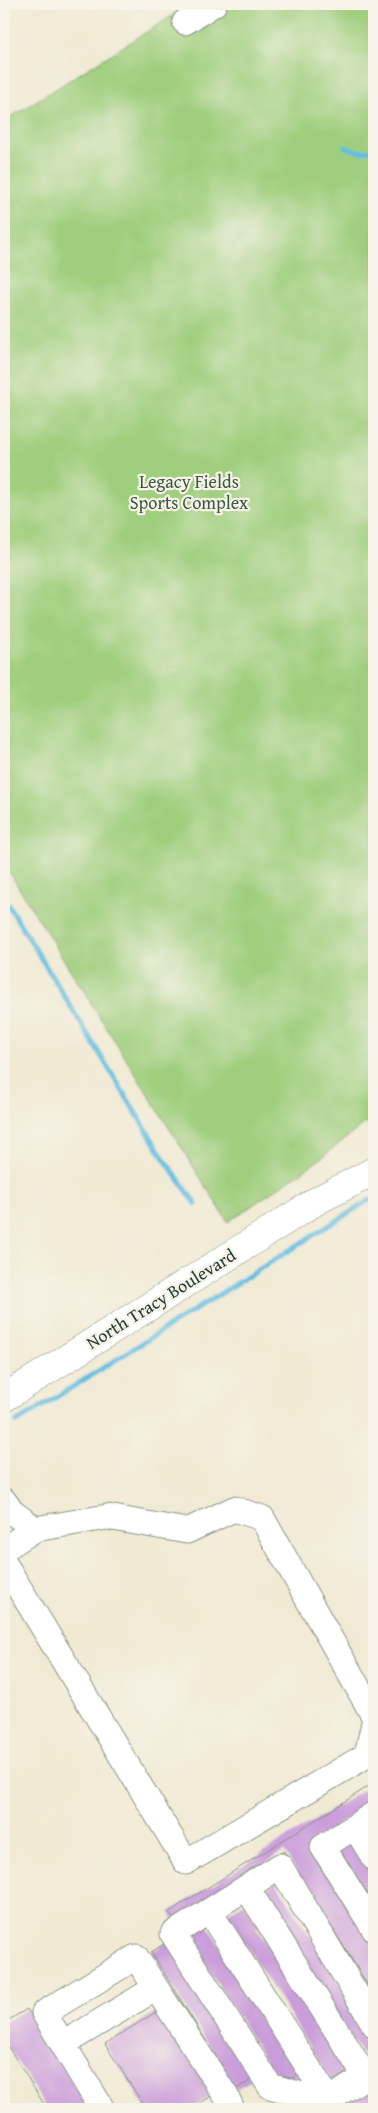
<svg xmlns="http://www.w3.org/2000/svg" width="378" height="2113" viewBox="0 0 378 2113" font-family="'Gentium Book Plus',serif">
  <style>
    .green { fill: #9fce7d; stroke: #5f8658 }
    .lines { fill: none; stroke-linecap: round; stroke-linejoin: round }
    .stream { stroke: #62bde0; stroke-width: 5 }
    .building { fill: #c99cda }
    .minor-casing { stroke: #889484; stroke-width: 27 }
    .major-casing { stroke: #889484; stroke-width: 29 }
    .minor { stroke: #fff; stroke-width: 25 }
    .major { stroke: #fff; stroke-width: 28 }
    .labels { text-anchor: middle; stroke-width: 4.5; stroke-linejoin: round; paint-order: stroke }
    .park-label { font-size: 18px; fill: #395a43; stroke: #f7f3e8 }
    .street-label { font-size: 18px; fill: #1f3d34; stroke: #f7f3e8 }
  </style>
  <rect width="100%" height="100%" fill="#f7f3e8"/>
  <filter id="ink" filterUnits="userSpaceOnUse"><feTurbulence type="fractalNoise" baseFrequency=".02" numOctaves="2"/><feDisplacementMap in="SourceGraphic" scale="10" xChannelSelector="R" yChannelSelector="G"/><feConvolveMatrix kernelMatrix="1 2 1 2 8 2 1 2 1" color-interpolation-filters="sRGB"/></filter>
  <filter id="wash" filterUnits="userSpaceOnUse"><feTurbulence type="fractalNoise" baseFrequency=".0096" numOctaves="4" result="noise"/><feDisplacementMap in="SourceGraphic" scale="20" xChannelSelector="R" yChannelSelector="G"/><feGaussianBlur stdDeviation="1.12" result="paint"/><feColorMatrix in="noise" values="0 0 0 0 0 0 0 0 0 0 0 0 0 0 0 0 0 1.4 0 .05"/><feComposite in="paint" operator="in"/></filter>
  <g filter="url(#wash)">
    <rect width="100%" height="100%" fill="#f0ead3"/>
    <!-- green -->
    <path class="green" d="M191,4H374V1116L316,1162L228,1222L4,864V121Z"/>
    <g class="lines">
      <!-- stream -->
      <path class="stream" d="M346,147L361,152L374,149
        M4,898L163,1157L196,1204
        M17,1422L374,1197"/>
    </g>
    <g id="blocks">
      <!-- building -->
      <path class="building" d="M374,1783V1802L311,1842L374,1943V1995L284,1851L174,1920L169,1912Z
        M352,1836L374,1871V1915L332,1848Z
        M276,1882L374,2039V2056L366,2061L260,1892Z
        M244,1903L259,1925L256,1927L348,2072L332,2082L226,1914Z
        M207,1925L300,2073L281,2085L188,1937Z
        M169,1941L255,2078L236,2089L151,1952Z
        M27,2009L90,2109H47L4,2040V2023Z
        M159,2010L213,2095L191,2109H146L105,2044Z
        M374,2083V2109H338L336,2107Z"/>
    </g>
  </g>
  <g filter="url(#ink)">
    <use href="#blocks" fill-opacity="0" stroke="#889484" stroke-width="1"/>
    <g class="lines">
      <defs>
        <path id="minor" d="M185,22L214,4
          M4,1501L12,1512L35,1529
          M4,1549L35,1529L107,1517L187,1531L234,1509L262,1518L374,1716
          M4,1563L186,1862L367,1755L374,1723
          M374,1814L323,1847L374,1929
          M355,1827L374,1858
          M247,1888L365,2076
          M209,1911L329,2100
          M63,2044L156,1988L226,2096L232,2109
          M321,2105L374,2071
          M102,2109L44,2013L136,1957L156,1988
          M326,2109L313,2098L270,2086L173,1934L280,1866L374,2024"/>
        <path id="major" d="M4,1398L318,1200L374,1171"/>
      </defs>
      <!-- minor casing -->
      <use href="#minor" class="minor-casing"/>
      <!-- major casing -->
      <use href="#major" class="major-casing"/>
      <!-- minor -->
      <use href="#minor" class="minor"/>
      <!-- major -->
      <use href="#major" class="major"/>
    </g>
  </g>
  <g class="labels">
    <!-- park labels -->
    <g class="park-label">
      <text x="189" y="488">Legacy Fields<tspan x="189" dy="21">Sports Complex</tspan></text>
    </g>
    <!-- street labels -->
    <g class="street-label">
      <text transform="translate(161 1299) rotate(-32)" y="6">North Tracy Boulevard</text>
    </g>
  </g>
  <!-- margin -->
  <rect width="378" height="2113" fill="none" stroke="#f7f3e8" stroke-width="20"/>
</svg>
